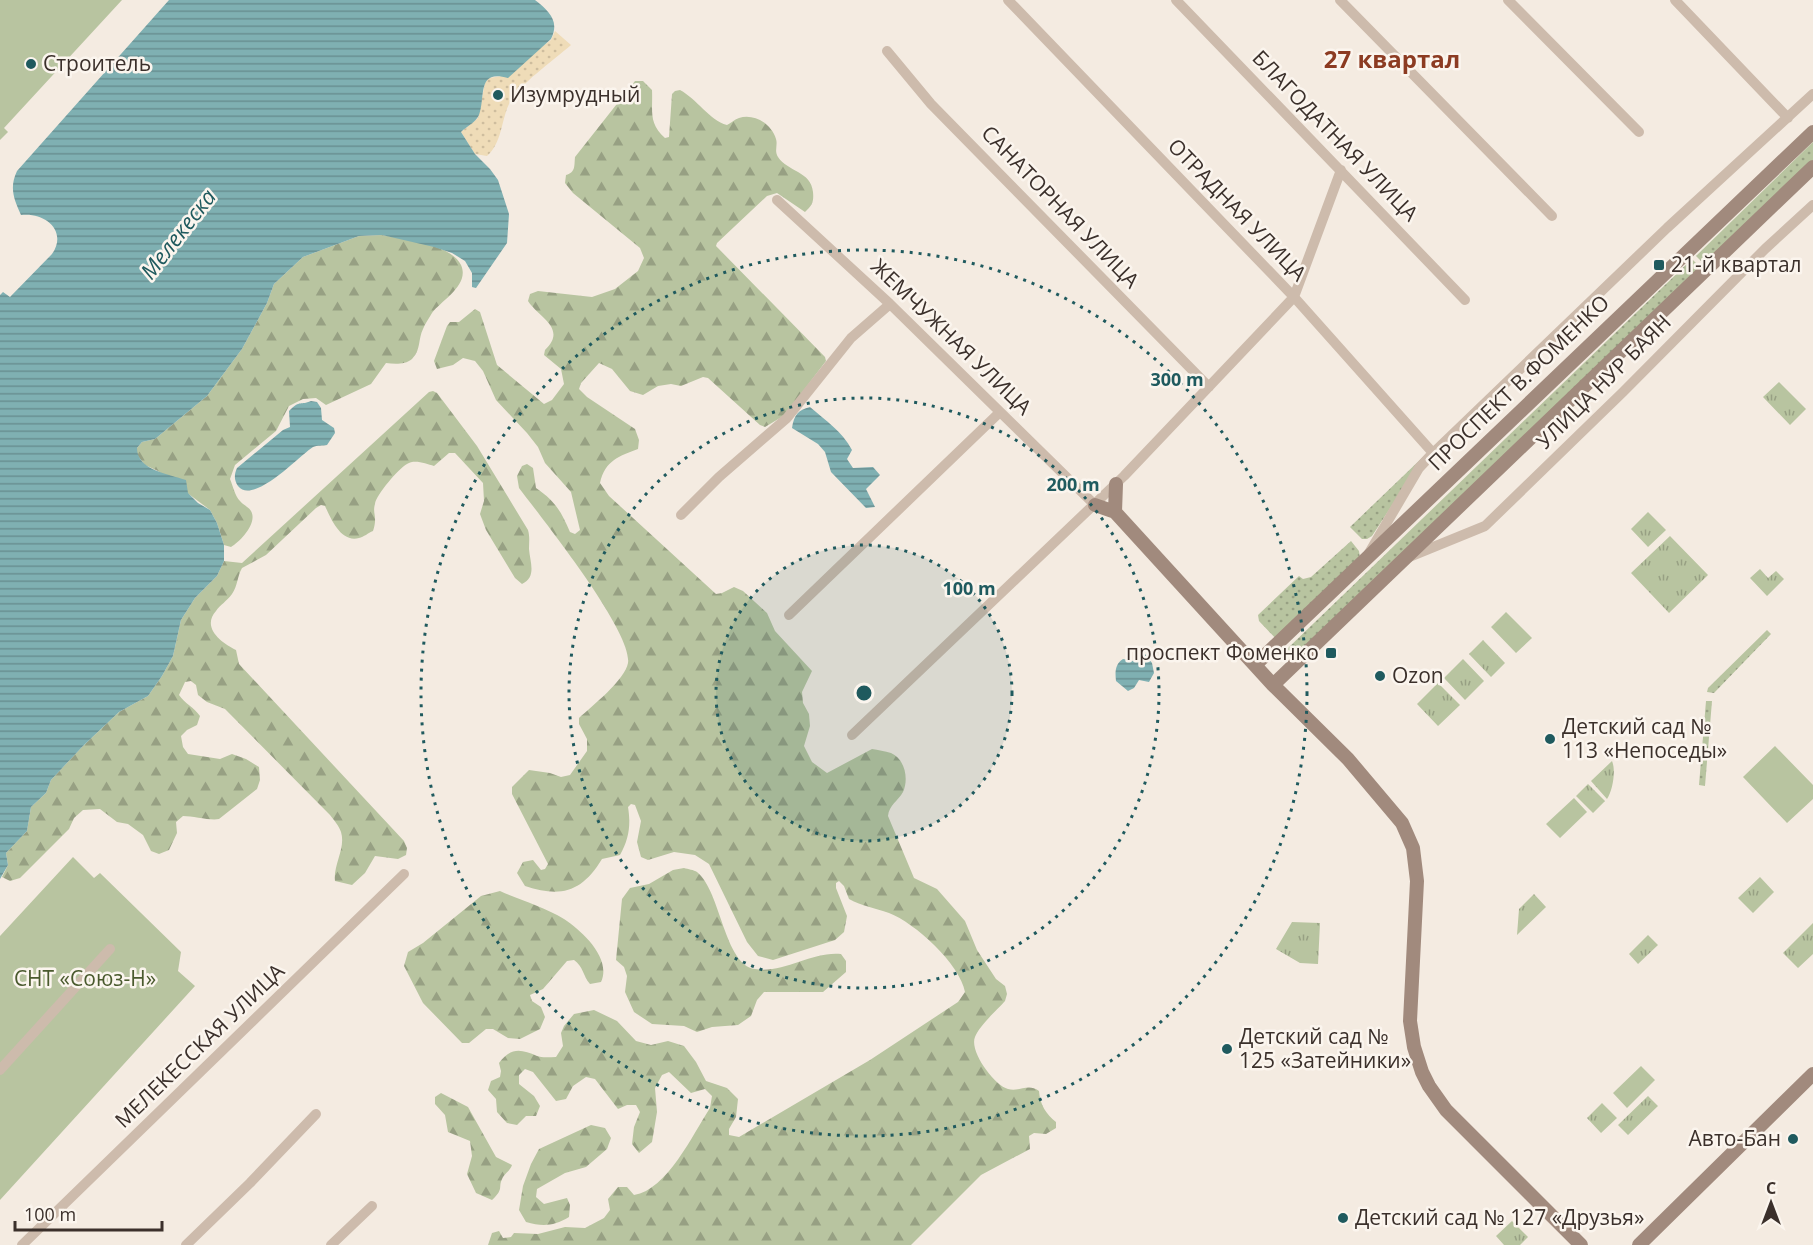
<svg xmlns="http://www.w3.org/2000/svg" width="1813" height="1245" viewBox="0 0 1813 1245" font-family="'Open Sans',sans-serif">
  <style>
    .grass { fill: url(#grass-dots) }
    .forest { fill: url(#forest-firs) }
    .sand { fill: url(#sand-dots) }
    .park { fill: url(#park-tufts) }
    .garden { fill: #b8c4a0 }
    .water { fill: url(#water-rules) }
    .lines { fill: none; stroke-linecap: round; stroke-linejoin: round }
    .street { stroke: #cdbbac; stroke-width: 10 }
    .secondary { stroke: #a18a7d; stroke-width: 14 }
    .ring { fill: none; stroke: #1f5a5e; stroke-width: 3; stroke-dasharray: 3 6 }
    .poi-dot { fill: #1f5a5e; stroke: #fbf5ee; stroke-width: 2 }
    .labels { text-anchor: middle; stroke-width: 5; stroke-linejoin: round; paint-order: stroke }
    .poi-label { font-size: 21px; fill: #3b302b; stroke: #fbf5ee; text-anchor: start }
    .street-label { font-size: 21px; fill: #3b302b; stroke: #fbf5ee }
    .park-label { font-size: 21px; fill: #4a5a2e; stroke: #fbf5ee }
    .water-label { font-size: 22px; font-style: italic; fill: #1f5a5e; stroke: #fbf5ee }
    .quarter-label { font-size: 24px; font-weight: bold; fill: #8c3b22; stroke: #fbf5ee }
    .centre { fill: #1f5a5e; stroke: #fbf5ee; stroke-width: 3 }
    .ring-label { font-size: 18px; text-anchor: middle; font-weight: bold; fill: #1f5a5e; stroke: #fbf5ee; stroke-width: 5; stroke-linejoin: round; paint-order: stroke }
  </style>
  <defs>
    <pattern id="grass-dots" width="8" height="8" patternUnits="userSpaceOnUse" patternTransform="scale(1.5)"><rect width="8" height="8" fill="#b8c4a0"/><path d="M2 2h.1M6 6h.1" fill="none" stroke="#97a083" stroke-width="1.8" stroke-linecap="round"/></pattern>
    <pattern id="forest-firs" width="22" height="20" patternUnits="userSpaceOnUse" patternTransform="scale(1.5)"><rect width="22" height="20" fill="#b8c4a0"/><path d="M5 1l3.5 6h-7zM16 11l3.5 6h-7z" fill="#97a083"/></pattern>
    <pattern id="sand-dots" width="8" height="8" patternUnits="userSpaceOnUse" patternTransform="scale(1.5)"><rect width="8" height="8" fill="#efdcb8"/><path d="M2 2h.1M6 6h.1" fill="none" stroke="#cebd9e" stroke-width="1.8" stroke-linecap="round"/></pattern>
    <pattern id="park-tufts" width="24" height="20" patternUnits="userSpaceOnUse" patternTransform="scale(1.5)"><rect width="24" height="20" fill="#b8c4a0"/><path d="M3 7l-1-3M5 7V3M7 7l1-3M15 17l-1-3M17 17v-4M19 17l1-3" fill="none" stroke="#97a083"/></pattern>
    <pattern id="water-rules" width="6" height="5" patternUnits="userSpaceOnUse" patternTransform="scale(1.5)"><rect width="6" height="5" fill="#7fb0b2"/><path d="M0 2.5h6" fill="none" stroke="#699091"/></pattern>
  </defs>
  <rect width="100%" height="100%" fill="#f4ebe1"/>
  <!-- grass -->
  <path class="grass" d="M1813,142V160L1704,264L1696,256Z
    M1692,259L1701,268L1296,658L1287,649Z
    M1425,455L1372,536L1367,539H1362L1350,527Z
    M1351,541L1359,551L1360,558L1278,641L1259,621L1258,615L1299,576L1303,579L1311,577Z
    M1767,630L1771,634L1714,693L1707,692L1708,688Z
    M1706,701H1712L1705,786L1699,785Z"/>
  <!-- forest -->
  <path class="forest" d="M635,81H643L652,90C653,111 648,123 665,138L669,137L672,94L675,91L680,90C697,99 709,120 727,125C731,123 735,119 739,118C754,113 772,124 776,139C778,145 774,151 778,157C788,172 811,171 813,192C814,202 812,206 805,212L777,193L767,196L717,243L716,246L825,357L826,361L785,415L765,427L760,425L708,378L703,377L681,386L671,384L658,386L643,395L630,391L612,369L599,363L581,383L579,389L587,397L635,429L639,440L638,449C620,456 605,460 600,483L609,496L716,594L722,593L734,587L743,591L767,613L775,631L812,671L802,692L803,703L809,714L810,726L804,746L812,762L827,773L872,749C878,750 885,751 891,753C905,759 909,779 903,792C898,801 889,805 888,816L914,878L937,889L965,921L977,950L996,979L1005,986L1007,994L1005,1001C997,1010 979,1026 975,1037C969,1051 994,1085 1008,1089C1020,1092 1028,1083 1039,1091C1040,1105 1046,1114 1056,1122V1128L1046,1134L1034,1133L1029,1136L1030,1149L981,1175L911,1245H488L492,1233L499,1231L503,1238L511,1237L514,1233L538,1234L565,1227L585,1228L604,1218L610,1210L608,1199L618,1187H627L634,1195C667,1190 693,1134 710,1108L712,1096L705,1089L691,1093L669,1072L662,1075L655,1088L657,1112L652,1142L639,1153L632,1144L634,1127L640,1112L636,1105H627L618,1109L595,1079L586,1077L573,1086L566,1099L556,1101L533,1072L525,1069L519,1075V1084L534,1096L540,1106L536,1116H526L517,1125L507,1123L497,1112L496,1099L488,1090L491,1081L500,1077L501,1071L499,1063C511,1047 521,1049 537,1056C542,1058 550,1057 556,1057L563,1046L561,1033L564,1026L574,1014L594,1010L617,1021L636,1041L651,1045L668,1041L684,1046L696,1062L706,1081L727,1088L738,1099L736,1117L729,1129V1135L739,1137L870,1060L958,1002L965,992C960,964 915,923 889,913C875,908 862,906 849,899L844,886L839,881L836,883V888L847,916L844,932L835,940L773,960L758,956L747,942L709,864L695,855L674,852L648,860L641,857L637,842L641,821L635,805L631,804L628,807C631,825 629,839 620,855L602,859C582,892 561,898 525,886L517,873L523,862L533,860L541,870L545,869L548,864L512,794V787L529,770L550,773L561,777L570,775L587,751V739L579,724V718C592,706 625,680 628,663C633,632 541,517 519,488L517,476L522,466L527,464L533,468L536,488C555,501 561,511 570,532L575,534L580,530L571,492L545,463L538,447L527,433L496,400L483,371L475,361L463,358L453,365L437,369L434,361L447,326L450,322H459L475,309L480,312L497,365L544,404L552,400L564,384L561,369L544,355L545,350C568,328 538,317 528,301L530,294L538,291L592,297L615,289L638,271L644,258L640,248L573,193L565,183L566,175C576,172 574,166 575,157Z
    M382,235C403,239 451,244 461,265C470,285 442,300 432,313C429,318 425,324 423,329C418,339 421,350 412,359C405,365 394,364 386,363L371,384L326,405L316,398L303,399L289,406L276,431L235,465L230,479C233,486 235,496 240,501C243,505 249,507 251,511C258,523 240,542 231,547L224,545L217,523L210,510L158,471L145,465L137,455V448L142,442L155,439L207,396L242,349L267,303L274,284L303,257L359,236Z
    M433,391L437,393L477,446L528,530C530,537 529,542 529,549C530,562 537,577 522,584L515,578L486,530L480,514L484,501L483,483L455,453H449L434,466C426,464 415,459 407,464C399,468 376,495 375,504C372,514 378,516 373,531C368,533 364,537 359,538C341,543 331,519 325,506L321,505L316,508L266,555L242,568C237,577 238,585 232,594C227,601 220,605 216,611C201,628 222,643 236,650L239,664L404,841L407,848L406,855L398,859L375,856L365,873L352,885L335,881C333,865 346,848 341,832C339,826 334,820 330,815L225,709L207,702L198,695L196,685L191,681L185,682L179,695C185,704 194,707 200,716L197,725L187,730L181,736L183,747L188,754L220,759L232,754L246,759L259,767L260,780L257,789L219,819C211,821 193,816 183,816L176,822L177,833L169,850L159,854L151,851L143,835L128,824L117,822L100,809L83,810L74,818L69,829L20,878L10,881L2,877L8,865L6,853L27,831L31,807L46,793L51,780L83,746L119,712L148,696L162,676L173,656L181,620L195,598L217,576L224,561L242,563L429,392Z
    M684,868C688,869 694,870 697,872C721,891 724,965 755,969C783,974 812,951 841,954L846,961V972L823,992H764L757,1000L751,1016L738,1025L712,1027L697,1032L684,1026L652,1024L634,1012L625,992L627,976L624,967L616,960L622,899L630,888L649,884L673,870Z
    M500,891C520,900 545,907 564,919C582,931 612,958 601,982L590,984C583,976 583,966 574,960L567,961L543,989L530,995L532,1001L541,1007L545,1017L540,1029L520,1039L508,1038L493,1029H486L469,1043H462L423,1003L404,966L408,952L423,943L481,896Z
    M441,1093L468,1107L496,1157L512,1165C510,1171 506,1172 503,1177C497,1188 505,1188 492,1200L476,1193L467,1174L472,1156L470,1141L448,1132L445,1115L435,1104V1097Z
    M591,1125L605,1128L611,1138L607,1149L586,1167L565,1173L537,1189L536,1197L544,1204L567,1198L570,1205L569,1217C554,1226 543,1227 526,1222L519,1210L523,1186L531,1164L539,1149Z"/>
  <!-- sand -->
  <path class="sand" d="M555,31L571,45C554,60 517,86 509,104C501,121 502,143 487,156L475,154L461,132L478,118L485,83L489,78L502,76L551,40Z"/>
  <!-- park -->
  <path class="park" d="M1779,382L1806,409L1790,425L1763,397Z
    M1648,512L1666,530L1648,547L1631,529Z
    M1670,536L1708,575L1669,613L1631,573Z
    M1760,569L1768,578L1776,571L1784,579L1767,596L1750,578Z
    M1483,640L1505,663L1491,677L1469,654Z
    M1463,659L1484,681L1465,700L1444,678Z
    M1438,683L1460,705L1438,726L1417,704Z
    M1612,761C1616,770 1613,790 1607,799L1591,781Z
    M1588,784L1605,801L1593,813L1576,796Z
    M1760,877L1774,892L1753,913L1738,898Z
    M1534,894L1546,907L1517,935L1519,909Z
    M1292,922L1320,923L1318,964L1300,963L1276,949Z
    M1813,923V954L1798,968L1783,953Z
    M1648,935L1658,945L1638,964L1629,954Z
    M1648,1096L1658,1106L1628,1135L1618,1125Z
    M1602,1103L1617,1118L1601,1133L1587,1118Z
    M1512,1221L1528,1237L1520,1245H1504L1496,1236Z"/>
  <!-- garden -->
  <path class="garden" d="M0,0H122L4,128L8,132L0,140Z
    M1506,612L1532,638L1516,653L1491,627Z
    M1775,746L1813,785V799L1787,823L1743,777Z
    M1574,798L1587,812L1560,838L1546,824Z
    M73,857L94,878L100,873L181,952L178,971L195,986L0,1200V936Z
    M1641,1066L1655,1080L1627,1108L1613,1093Z"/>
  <!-- water -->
  <path class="water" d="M169,0H535C549,11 560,21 551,39L508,78C476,69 486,97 479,115C476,122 466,127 461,132L475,154L490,169L498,180L509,214L507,243L476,288L472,287V273L465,261L452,253L434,247L382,235L359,236L303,257L274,284L267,303L242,349L207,396L155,439L142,442L137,448C137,470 168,474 186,480L188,493L198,503L210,510L217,523L224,545V561L217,576L195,598L181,620L173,656L162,676L148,696L119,712L83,746L51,780L46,793L31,807L27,831L6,853L8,865L0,879V295L3,292L10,297L52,254C68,231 45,212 21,215C14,199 9,188 17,171Z
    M311,401L317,402L321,408L322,420L334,428L335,433L327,445C323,446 317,445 313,447C300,455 253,506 238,486C234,480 234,475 237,468L283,430L290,427L289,411C301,399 300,406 311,401Z
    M810,407C826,421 842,431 852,450L847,459L853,468L873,467L880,475L866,489L875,507L866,508L831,472L825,452L818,444L792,428C794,415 798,410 810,407Z
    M1137,649L1142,650L1152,663L1154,673L1149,682L1139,680L1134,688L1128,691L1116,681C1115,672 1115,664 1123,659L1133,661Z"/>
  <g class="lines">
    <!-- street -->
    <path class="street" d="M1008,0L1294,297L1433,453
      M1176,0L1465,300
      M1340,0L1552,216
      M1508,0L1639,132
      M1675,0L1788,118
      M887,51L931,104L1209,387
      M777,200L890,304L1095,505
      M681,515L719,477L787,418L851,338L890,304
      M1369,553L1419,468L1433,453L1667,228L1813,94
      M1409,557L1485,526L1623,392L1765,249L1813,205
      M789,615L1000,412
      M852,735L1124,476L1294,297L1341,170
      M0,1070L110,949
      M22,1245L404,874
      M186,1245L250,1183L316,1114
      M331,1245L372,1206"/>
    <!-- secondary -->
    <path class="secondary" d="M1095,505L1115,512L1273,685L1348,759L1402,823L1413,848L1417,881L1410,1021L1414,1047L1422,1072L1429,1086L1446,1110L1581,1245
      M1115,512L1116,484
      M1255,665L1813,132
      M1273,685L1813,167
      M1639,1245L1813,1074"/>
  </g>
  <!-- distance rings -->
  <circle cx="864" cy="693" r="148" fill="#1f5a5e" fill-opacity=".12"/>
  <g class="ring">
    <circle cx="864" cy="693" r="148"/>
    <circle cx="864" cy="693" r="295"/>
    <circle cx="864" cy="693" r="443"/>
  </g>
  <!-- markers -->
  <g class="poi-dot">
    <circle cx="31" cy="64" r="6"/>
    <circle cx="498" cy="95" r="6"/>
    <rect x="1653" y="259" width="12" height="12" rx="3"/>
    <rect x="1325" y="647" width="12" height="12" rx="3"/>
    <circle cx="1380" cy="676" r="6"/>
    <circle cx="1550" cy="739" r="6"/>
    <circle cx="1227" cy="1049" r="6"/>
    <circle cx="1793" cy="1139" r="6"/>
    <circle cx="1343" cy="1218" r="6"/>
  </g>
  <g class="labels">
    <!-- poi labels -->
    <g class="poi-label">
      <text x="43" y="71">Строитель</text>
      <text x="510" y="102">Изумрудный</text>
      <text x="1671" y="272">21-й квартал</text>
      <text x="1319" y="660" text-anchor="end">проспект Фоменко</text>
      <text x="1392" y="683">Ozon</text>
      <text x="1562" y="734">Детский сад №<tspan x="1562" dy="24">113 «Непоседы»</tspan></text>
      <text x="1239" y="1044">Детский сад №<tspan x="1239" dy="24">125 «Затейники»</tspan></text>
      <text x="1781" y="1146" text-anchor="end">Авто-Бан</text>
      <text x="1355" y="1225">Детский сад № 127 «Друзья»</text>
    </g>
    <!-- street labels -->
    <g class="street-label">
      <text transform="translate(1335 136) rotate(46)" y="7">БЛАГОДАТНАЯ УЛИЦА</text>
      <text transform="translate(1060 207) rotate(46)" y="7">САНАТОРНАЯ УЛИЦА</text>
      <text transform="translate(1237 210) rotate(46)" y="7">ОТРАДНАЯ УЛИЦА</text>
      <text transform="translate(951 337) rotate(44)" y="7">ЖЕМЧУЖНАЯ УЛИЦА</text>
      <text transform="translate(1604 382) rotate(-45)" y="7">УЛИЦА НУР БАЯН</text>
      <text transform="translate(1519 383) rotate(-44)" y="7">ПРОСПЕКТ В.ФОМЕНКО</text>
      <text transform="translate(200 1046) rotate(-44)" y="7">МЕЛЕКЕССКАЯ УЛИЦА</text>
    </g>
    <!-- park labels -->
    <g class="park-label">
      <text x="85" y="986">СНТ «Союз-Н»</text>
    </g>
    <!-- water labels -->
    <g class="water-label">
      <text transform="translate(178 234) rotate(-52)" y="8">Мелекеска</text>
    </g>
    <!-- quarter labels -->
    <g class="quarter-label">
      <text x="1392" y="68">27 квартал</text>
    </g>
  </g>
  <circle cx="864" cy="693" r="9" class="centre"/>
  <g class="ring-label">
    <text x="1177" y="386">300 m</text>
    <text x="1073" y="491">200 m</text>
    <text x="969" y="595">100 m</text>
  </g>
  <!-- north arrow -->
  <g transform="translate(1771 1203)" stroke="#fbf5ee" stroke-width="4.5" paint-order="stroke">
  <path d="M0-4.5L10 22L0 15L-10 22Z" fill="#3b302b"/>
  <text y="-9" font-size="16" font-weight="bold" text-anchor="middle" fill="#3b302b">С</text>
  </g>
  <!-- scale -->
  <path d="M15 1221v9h147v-9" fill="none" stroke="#3b302b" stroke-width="3"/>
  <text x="24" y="1221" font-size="18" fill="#3b302b" stroke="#fbf5ee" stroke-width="4.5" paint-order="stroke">100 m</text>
</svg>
